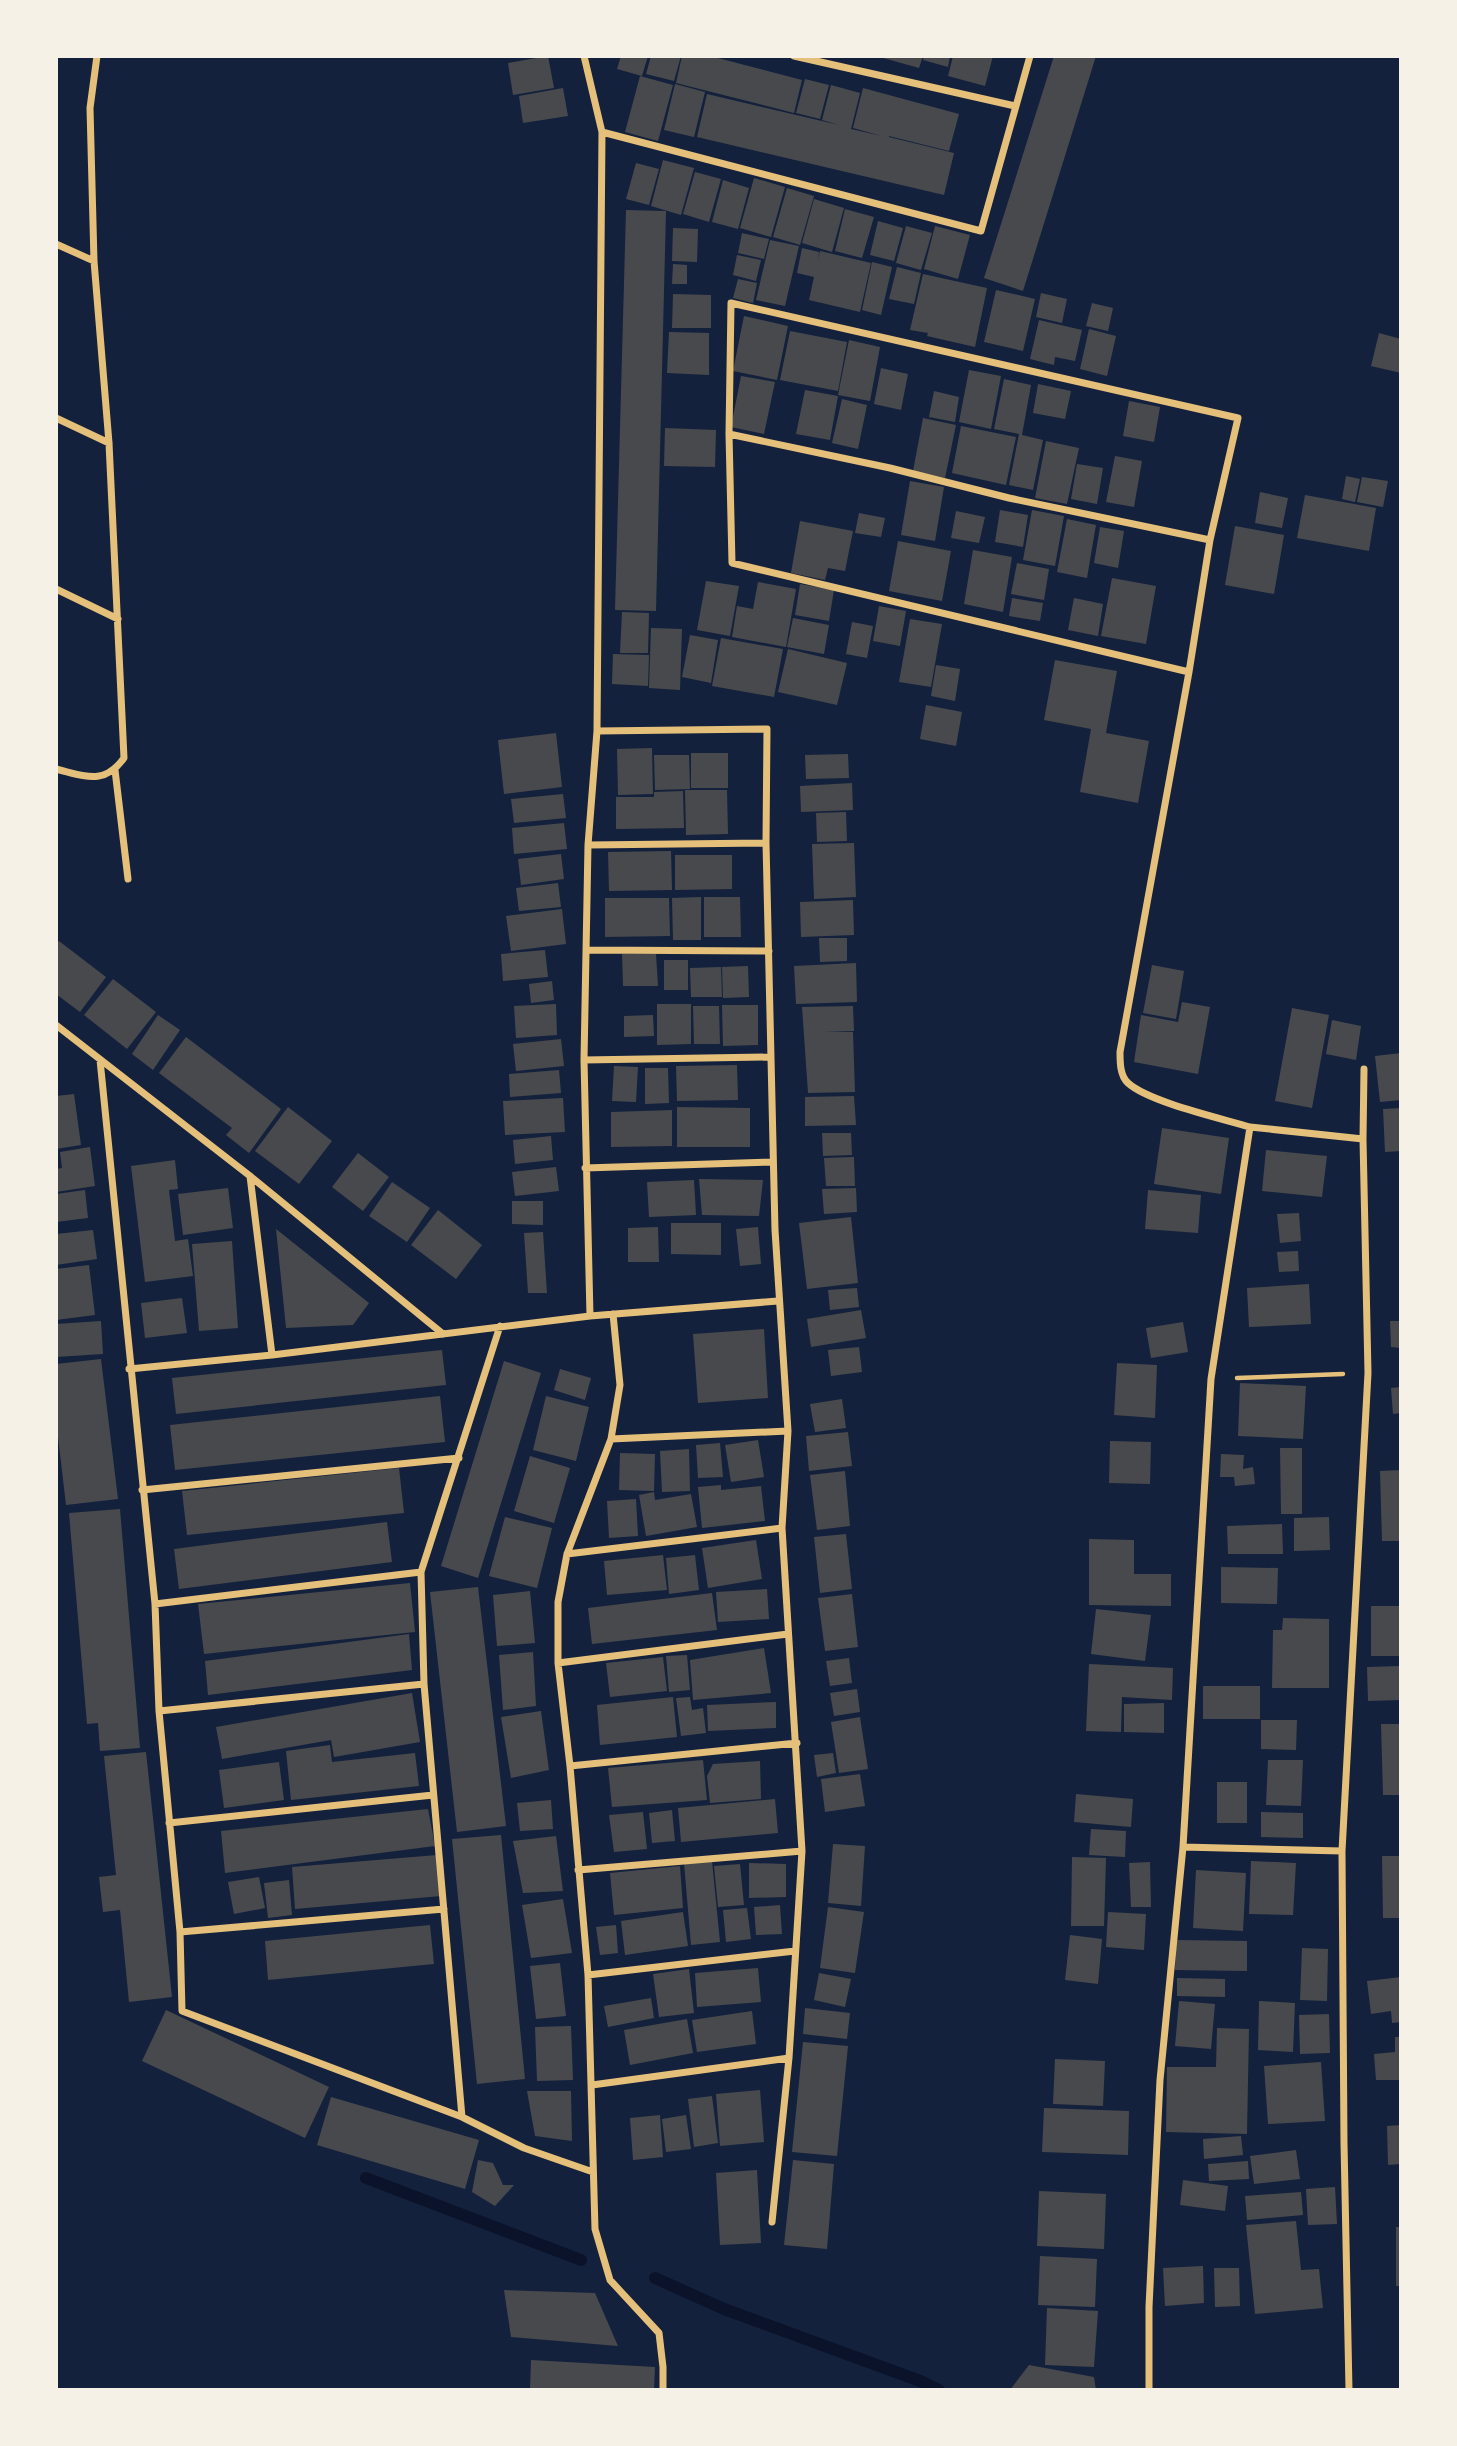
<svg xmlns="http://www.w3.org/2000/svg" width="1457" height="2446" viewBox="0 0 1457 2446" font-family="'Fira Sans',sans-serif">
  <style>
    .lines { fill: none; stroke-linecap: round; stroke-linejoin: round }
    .stream { stroke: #0b132b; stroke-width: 12 }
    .building { fill: #48494c }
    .path { stroke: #e5c07b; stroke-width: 4.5 }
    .minor { stroke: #e5c07b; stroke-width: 7 }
  </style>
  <rect width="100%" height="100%" fill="#14213d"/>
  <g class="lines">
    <!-- stream -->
    <path class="stream" d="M366,2178L581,2260
      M655,2278L724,2309L923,2382L939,2390"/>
  </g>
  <!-- building -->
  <path class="building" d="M548,56L554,88L513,95L508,63Z
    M621,56H648L642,76L617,69Z
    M651,56H681L674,81L646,74Z
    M682,56H710L802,80L794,113L676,83Z
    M876,56H923L919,68Z
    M924,56H950L948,67L923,60Z
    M953,56H993L985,86L948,76Z
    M1054,56H1096L1023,291L984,278Z
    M640,76L673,85L658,141L625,132Z
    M805,79L829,85L820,119L796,113Z
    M675,84L705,92L694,137L664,130Z
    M831,85L860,93L851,129L882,136L853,128L863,88L959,114L949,151L889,136V137L954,153L944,195L697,137L707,94L839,125L822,120Z
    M563,88L568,116L523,123L519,96Z
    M663,160L694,168L681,215L651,206Z
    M636,163L659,169L649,205L626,199Z
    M695,172L721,179L709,222L683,214Z
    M754,178L785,187L771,237L740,228Z
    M723,180L749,188L738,229L712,222Z
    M787,188L814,196L800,245L773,237Z
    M814,199L844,208L832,252L802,243Z
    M845,209L874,217L862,258L835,251Z
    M626,210L666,211L656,611L615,610Z
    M878,221L903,228L894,261L870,255Z
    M906,226L932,233L921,270L896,263Z
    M935,226L970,235L958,279L924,269Z
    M673,228L698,229L697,262L672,261Z
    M742,233L769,239L764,259L738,253Z
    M770,240L799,246L785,306L756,300Z
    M802,248L819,252L818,259L820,251L871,263L860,312L809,300L814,277L797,273Z
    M737,255L761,260L756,281L733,275Z
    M872,262L892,267L881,315L862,310Z
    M673,264L687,265V284H672Z
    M897,267L921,273L914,304L889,299Z
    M923,274L987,288L975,347L927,336L928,333L910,330Z
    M738,279L757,283L753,303L733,298Z
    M996,290L1035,299L1023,351L984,342Z
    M1041,293L1067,299L1062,323L1036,317Z
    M673,294L711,295V328H672Z
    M1092,303L1113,308L1108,331L1086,326Z
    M744,316L788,326L777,380L733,371Z
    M1039,320L1082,330L1075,361L1055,357L1054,365L1030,359Z
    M1089,329L1116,336L1107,376L1080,369Z
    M790,331L847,342L838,391L780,380Z
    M669,332L709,333V375L667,373Z
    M1379,333L1401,339V373L1371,366Z
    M849,340L880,347L870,401L838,395Z
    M881,368L908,374L901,410L874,404Z
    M969,370L1001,376L991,429L959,422Z
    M741,376L775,382L764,434L731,427Z
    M1004,379L1031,385L1022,435L1043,440L1033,490L1009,485L1019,434L994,429Z
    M1038,384L1071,391L1065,419L1033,413Z
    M805,390L838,396L830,440L796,434Z
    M934,391L959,397L955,422L929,417Z
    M842,399L867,405L858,449L832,443Z
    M1129,401L1160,407L1154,442L1123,436Z
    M923,418L956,425L945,478L913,471Z
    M961,426L1016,437L1006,485L952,473Z
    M665,428L716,430L715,467L664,466Z
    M1046,441L1079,448L1067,504L1035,498Z
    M1115,456L1142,461L1134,507L1106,502Z
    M1077,464L1103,468L1097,504L1071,499Z
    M1346,476L1360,479L1355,502L1342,499Z
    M1362,477L1388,481L1383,507L1357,502Z
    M910,481L944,487L935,541L901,535Z
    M1260,492L1288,498L1282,528L1255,523Z
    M1305,495L1376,508L1369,551L1297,538Z
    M1000,510L1028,515L1023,547L995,542Z
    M1032,510L1064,516L1055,566L1023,560Z
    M956,511L985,517L979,543L951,538Z
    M859,513L885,518L881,537L855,533Z
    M1067,519L1096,525L1087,578L1057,572Z
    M800,521L853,531L845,571L828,568L825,580L791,573Z
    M1235,526L1284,535L1274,594L1225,585Z
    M1100,527L1124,531L1118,568L1094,563Z
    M898,541L951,551L942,601L889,591Z
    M973,550L1012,557L1003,612L964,604Z
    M1017,563L1049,569L1044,600L1011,594Z
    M1112,578L1156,586L1146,644L1101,636Z
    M706,581L739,586L730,636L697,630Z
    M758,582L796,589L786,647L732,637L737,606L753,609Z
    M800,584L834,590L829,621L795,615Z
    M1012,598L1043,603L1040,621L1009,616Z
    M1074,598L1103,604L1098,636L1068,630Z
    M879,606L906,611L900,646L873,641Z
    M622,612L649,613L648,653H620Z
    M793,618L829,625L824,654L787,647Z
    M910,619L942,624L931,687L899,682Z
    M852,622L873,626L867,658L846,654Z
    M651,628L682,629L680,690L649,688Z
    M690,635L718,640L711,683L682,677Z
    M721,638L783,649L774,697L712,686Z
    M788,649L847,663L837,705L778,692Z
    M613,654L649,655L648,686L612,684Z
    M1055,660L1117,671L1106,733L1149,741L1138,803L1080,792L1091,729L1044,720Z
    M936,665L960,669L955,701L931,696Z
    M926,705L962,712L956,746L920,739Z
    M556,733L562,787L504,794L498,740Z
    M652,748L653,794L618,795L617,749Z
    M691,753H728V788H691Z
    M848,754L849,778L806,779L805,755Z
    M654,755H689L690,789L655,790Z
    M852,783L853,810L801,812L800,786Z
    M685,790H727L728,834L686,835Z
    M683,791L684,828L616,829V797H654V792Z
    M563,794L566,818L514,823L511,799Z
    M846,812L847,841L817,842L816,813Z
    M564,823L567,849L514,854L512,828Z
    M854,843L856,897L814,899L812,844Z
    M671,851L672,890L609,891L608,852Z
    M561,854L564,879L521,885L518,859Z
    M675,855H732V889L675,890Z
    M558,883L561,907L519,911L516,888Z
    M701,897V940H673L672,898Z
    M704,897H740L741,937H704Z
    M605,898H669L670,936L605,937Z
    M853,900L854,935L801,937L800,902Z
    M562,909L566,944L511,951L506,916Z
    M819,938H847V961L820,962Z
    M59,941L106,977L80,1012L56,994V945Z
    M545,950L548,977L503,981L501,954Z
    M622,954H656L658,986H623Z
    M664,960H688V990H664Z
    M856,963L857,1002L796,1004L794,966Z
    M1152,965L1184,971L1176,1019L1143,1013Z
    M748,966L749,997L723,998L722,967Z
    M721,967L722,997H691L690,968Z
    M113,979L156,1012L127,1049L84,1015Z
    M552,981L554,1000L531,1003L529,984Z
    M1182,1002L1210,1007L1198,1074L1134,1062L1141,1015L1178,1022Z
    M556,1004L557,1035L516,1038L514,1006Z
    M657,1004H691V1044L657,1045Z
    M722,1005H758V1045L723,1046Z
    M693,1006H719L720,1044H694Z
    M853,1006L854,1031L824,1032H853L855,1092L808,1093L802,1007Z
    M1292,1008L1329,1015L1312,1108L1275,1101Z
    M158,1015L180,1030L153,1070L132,1054Z
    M653,1015L654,1036L624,1037V1016Z
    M1332,1020L1361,1026L1356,1060L1326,1054Z
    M186,1037L281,1109L249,1153L226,1135L232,1128L159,1073Z
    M561,1039L564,1066L516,1071L513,1044Z
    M1401,1053V1100L1380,1102L1375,1056Z
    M737,1065L738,1100L677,1101L676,1066Z
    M614,1066L638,1067L636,1102L612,1101Z
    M645,1068H668L669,1103L645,1104Z
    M559,1070L561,1093L510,1097L509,1074Z
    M74,1094L81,1145L56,1149V1096Z
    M854,1096L856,1125L805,1126V1097Z
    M563,1098L565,1132L505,1135L503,1101Z
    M288,1107L332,1141L299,1184L255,1151Z
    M677,1107L750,1108V1147H677Z
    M1401,1108V1151L1385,1152L1383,1109Z
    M672,1110V1146L611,1147V1112Z
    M1162,1128L1229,1138L1221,1194L1154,1184Z
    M822,1133H851L852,1155L823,1156Z
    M551,1136L553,1160L515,1164L513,1140Z
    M90,1147L95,1186L56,1192V1169L62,1168L60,1152Z
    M1266,1150L1327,1156L1322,1197L1262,1191Z
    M358,1153L389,1177L363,1211L332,1187Z
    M854,1157L855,1186H826L824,1158Z
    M175,1160L178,1189L169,1190L175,1241L188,1239L193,1276L145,1282L131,1166Z
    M556,1167L559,1191L515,1196L512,1172Z
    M699,1179L763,1180L759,1216L702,1215Z
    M694,1180L696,1215L649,1217L647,1182Z
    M392,1182L430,1208L407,1242L369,1216Z
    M228,1188L233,1228L183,1235L178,1194Z
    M856,1188L857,1212L824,1214L822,1189Z
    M85,1190L88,1218L56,1222V1194Z
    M1148,1190L1201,1195L1198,1233L1145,1229Z
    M512,1201H543V1225L512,1224Z
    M438,1210L482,1245L456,1279L411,1245Z
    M1299,1213L1301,1241L1280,1243L1277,1214Z
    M851,1217L858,1283L807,1289L799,1223Z
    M671,1223H721V1255L671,1254Z
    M658,1227L659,1262H628V1228Z
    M758,1227L761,1264L740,1266L736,1229Z
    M276,1229L369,1303L353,1325L286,1328Z
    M93,1230L97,1259L56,1265V1234Z
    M543,1232L547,1293H528L524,1233Z
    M232,1241L238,1328L199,1331L192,1244Z
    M1298,1251L1299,1271L1279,1272L1277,1252Z
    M89,1265L95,1315L56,1320V1269Z
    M1309,1284L1311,1324L1249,1327L1247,1288Z
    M857,1288L859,1307L830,1310L828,1290Z
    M182,1298L187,1333L145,1338L141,1303Z
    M861,1310L866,1338L811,1347L807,1319Z
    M101,1321L103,1354L56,1357V1324Z
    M1390,1321H1401V1348L1391,1347Z
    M1183,1322L1188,1352L1151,1358L1146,1328Z
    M764,1329L768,1398L698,1403L693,1334Z
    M859,1347L862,1372L831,1376L828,1350Z
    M442,1350L446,1385L176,1414L172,1378Z
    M101,1359L118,1499L66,1505L56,1420V1364Z
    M504,1361L541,1373L478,1578L441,1566Z
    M1117,1363L1157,1365L1155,1418L1114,1415Z
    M560,1369L591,1378L585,1400L554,1390Z
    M1240,1383L1306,1386L1303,1439L1238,1436Z
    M1401,1387V1413L1393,1414L1391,1388Z
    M440,1396L445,1442L175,1470L170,1425Z
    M546,1396L589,1407L576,1461L533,1450Z
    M842,1399L846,1428L815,1432L810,1404Z
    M848,1432L852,1466L809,1471L806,1436Z
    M758,1440L764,1477L731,1482L725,1445Z
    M1110,1441L1151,1442L1150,1484L1109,1483Z
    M720,1443L723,1477L698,1478L696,1445Z
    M1280,1448H1302V1514H1281Z
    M689,1449L690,1491L662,1492L660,1451Z
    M620,1453L655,1454L654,1491L619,1490Z
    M1221,1454L1244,1455L1243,1469L1253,1467L1255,1484L1235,1486L1234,1477H1220Z
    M530,1456L570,1468L554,1523L514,1511Z
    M399,1468L404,1513L187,1535L182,1491Z
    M1401,1470V1541H1382L1380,1471Z
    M845,1471L850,1526L817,1530L810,1475Z
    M721,1485V1490L761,1486L765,1521L702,1528L698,1487Z
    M654,1492L655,1500L691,1494L697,1527L646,1536L639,1495Z
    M636,1499L638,1536L609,1538L607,1501Z
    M120,1509L140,1748L100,1751L98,1723L87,1724L69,1513Z
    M505,1517L552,1528L537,1588L489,1576Z
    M1329,1517L1330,1550L1294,1551V1518Z
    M387,1522L392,1562L179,1589L174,1549Z
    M1282,1524L1283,1554H1228L1227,1526Z
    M846,1534L852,1589L820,1593L814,1537Z
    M1089,1539L1134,1540V1574H1171V1606L1089,1605Z
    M756,1540L762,1579L708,1588L702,1548Z
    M663,1555L667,1590L607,1595L604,1561Z
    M695,1555L699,1590L669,1594L666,1558Z
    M1221,1567L1278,1568L1277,1604L1221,1603Z
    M410,1583L415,1632L204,1654L198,1604Z
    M478,1587L506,1826L457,1832L430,1592Z
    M767,1589L769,1619L718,1622L716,1592Z
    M530,1591L535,1643L497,1646L493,1595Z
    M712,1593L717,1630L592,1644L588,1608Z
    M852,1594L858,1647L825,1651L818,1598Z
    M1371,1606H1401V1656H1371Z
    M1096,1609L1151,1615L1145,1661L1091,1654Z
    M1283,1618L1329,1619V1688H1272L1273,1630H1282Z
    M409,1634L412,1670L208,1695L205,1661Z
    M764,1648L771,1693L693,1700L690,1660Z
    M533,1652L536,1706L503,1710L499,1655Z
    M687,1655L690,1690L669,1692L666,1656Z
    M663,1657L667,1691L610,1697L606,1663Z
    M849,1658L852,1683L830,1686L826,1661Z
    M1089,1664L1173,1668L1172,1700L1122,1697L1121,1732L1086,1731Z
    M1401,1666V1700L1368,1701L1367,1667Z
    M1203,1686H1260V1719H1203Z
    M857,1689L860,1712L834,1716L830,1693Z
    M412,1693L420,1742L334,1757L331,1740L222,1759L216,1727Z
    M673,1697L677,1737L600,1745L597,1705Z
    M690,1697L692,1710L703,1708L706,1733L681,1736L676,1698Z
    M776,1702V1728L708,1731L707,1705Z
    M1164,1703V1733L1124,1732V1704Z
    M541,1711L549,1770L511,1778L501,1717Z
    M860,1717L868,1769L839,1773L831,1722Z
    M1261,1720H1297L1296,1750L1261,1749Z
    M1381,1724H1401V1795H1383Z
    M330,1745L332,1762L415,1753L419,1786L291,1800L286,1751Z
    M146,1752L172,1997L129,2002L120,1910L103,1912L99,1877L116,1875L104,1756Z
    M833,1753L836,1773L817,1777L814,1755Z
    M703,1760L707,1800L612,1807L608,1768Z
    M1268,1760H1303L1301,1806L1266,1805Z
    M760,1761L761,1799L710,1803L707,1776L713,1764Z
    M279,1762L284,1800L224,1808L219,1770Z
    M860,1774L865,1806L825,1812L821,1779Z
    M1217,1782H1247V1823H1217Z
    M1076,1794L1133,1799L1131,1827L1074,1822Z
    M775,1799L778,1833L681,1842L678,1808Z
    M551,1800L553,1829L520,1831L517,1803Z
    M428,1809L435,1846L225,1873L221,1831Z
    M672,1810L675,1841L652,1843L649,1813Z
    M643,1812L647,1849L614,1852L609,1815Z
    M1261,1812L1303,1813V1838L1261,1837Z
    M1091,1829L1126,1831L1125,1857L1089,1855Z
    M501,1835L525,2079L477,2084L452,1839Z
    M556,1836L563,1891L523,1893L513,1841Z
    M833,1844L865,1846L861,1906L828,1903Z
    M437,1855L441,1896L295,1909L292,1867Z
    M1382,1856H1401V1918H1383Z
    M1072,1857L1106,1858L1104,1926H1071Z
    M712,1861L720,1942L691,1945L684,1863Z
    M1251,1861L1296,1863L1293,1915L1249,1914Z
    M1150,1862L1151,1907H1131L1129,1863Z
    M749,1863L786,1864V1897L749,1898Z
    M740,1864L744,1905L718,1907L714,1866Z
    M680,1866L683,1908L614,1915L610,1873Z
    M1196,1870L1246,1873L1243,1931L1193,1928Z
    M259,1877L265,1908L234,1914L228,1882Z
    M289,1880L292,1915L268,1918L264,1883Z
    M563,1899L572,1953L531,1958L522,1905Z
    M780,1905L782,1934L756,1935L754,1907Z
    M828,1907L864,1912L855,1973L820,1968Z
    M747,1908L751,1939L726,1942L723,1910Z
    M683,1912L688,1946L625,1955L621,1921Z
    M1108,1912L1146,1914L1144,1950L1106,1947Z
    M430,1925L434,1964L268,1980L265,1941Z
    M616,1925L618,1953L600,1955L596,1927Z
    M1070,1935L1102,1939L1098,1984L1065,1980Z
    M1176,1940L1247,1941V1971L1175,1970Z
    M1302,1948L1328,1949L1327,2001L1300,2000Z
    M560,1963L566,2016L536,2019L530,1966Z
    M758,1968L761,2002L697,2007L695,1973Z
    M689,1969L694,2013L659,2017L653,1974Z
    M819,1973L851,1979L845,2007L814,2000Z
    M1401,1977V2022L1392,2023L1391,2011L1371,2014L1367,1981Z
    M1177,1978L1225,1979V1997L1177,1996Z
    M651,1998L654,2018L608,2027L604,2006Z
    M1179,2001L1215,2004L1211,2049L1175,2046Z
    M1259,2001L1295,2003L1293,2052L1258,2050Z
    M805,2008L850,2013L847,2039L803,2034Z
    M166,2010L329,2087L305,2138L142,2061Z
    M752,2011L756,2044L697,2052L692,2020Z
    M1329,2014L1330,2053L1300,2054L1299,2015Z
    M687,2019L693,2053L630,2065L624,2030Z
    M571,2026L573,2080L537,2081L535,2027Z
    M1217,2028L1249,2029L1247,2134L1166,2132L1167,2067H1216Z
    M1395,2037H1401V2080H1376L1374,2054L1395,2052Z
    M803,2042L848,2046L837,2156L792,2152Z
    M1055,2059L1105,2061L1103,2106L1053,2104Z
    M1321,2062L1325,2121L1268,2124L1264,2066Z
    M760,2090L764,2142L720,2146L716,2094Z
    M527,2091H571L572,2141L535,2136Z
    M712,2096L718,2143L694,2147L688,2099Z
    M331,2097L479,2140L465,2189L317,2145Z
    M1044,2108L1129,2111L1128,2155L1042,2152Z
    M660,2115L663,2157L633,2160L630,2118Z
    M686,2115L691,2149L666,2152L662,2119Z
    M1401,2125V2164L1388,2165L1387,2126Z
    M1241,2136L1243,2155L1204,2159L1203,2139Z
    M1296,2150L1300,2179L1254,2184L1250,2156Z
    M478,2160L493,2163L503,2185H514L495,2206L472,2192Z
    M793,2160L834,2164L827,2249L784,2245Z
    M1248,2161L1249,2179L1209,2181L1208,2164Z
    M757,2170L761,2243L720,2245L716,2173Z
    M1183,2180L1228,2186L1225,2211L1180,2205Z
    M1335,2187L1337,2224L1308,2225L1306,2189Z
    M1039,2191L1106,2194L1104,2249L1037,2246Z
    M1301,2192L1303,2215L1247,2220L1245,2196Z
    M1296,2221L1301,2270L1319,2269L1323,2308L1255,2314L1246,2225Z
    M1396,2227H1401V2286H1396Z
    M1040,2256L1097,2259L1095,2307L1038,2305Z
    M1203,2266L1204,2303L1165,2306L1163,2268Z
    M1214,2268H1239L1240,2306L1215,2307Z
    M504,2290L595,2293L618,2346L511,2337Z
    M1047,2308L1098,2311L1094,2367L1045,2365Z
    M531,2360L655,2367L654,2390H530Z
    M1029,2365L1094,2377L1096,2390H1010Z"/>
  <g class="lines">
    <!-- path -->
    <path class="path" d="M1237,1378L1343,1374"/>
    <!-- minor -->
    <path class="minor" d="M584,56L602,132L597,731L588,845L584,1060L590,1316
      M794,56L1015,106
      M602,132L981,231L1030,56
      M56,244L94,261
      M56,418L109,443
      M729,434L890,468L1009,498L1210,540
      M56,589L118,619
      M1189,672L732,563L729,434L731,303L1238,418L1210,540L1189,672L1120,1052C1120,1062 1120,1076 1128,1083C1149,1102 1220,1118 1250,1127
      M597,731L767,729L766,843L775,1230L788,1431L782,1528L802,1851L789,2058L772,2222
      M56,769C85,776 104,786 124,758L109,443L94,261L90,108L97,56
      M115,770L128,879
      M588,845L766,843
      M587,950L769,951
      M56,1025L250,1176L443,1334
      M100,1060L155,1604L159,1711L180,1932L182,2011L462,2117L524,2148L593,2172
      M584,1060L771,1057
      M585,1168L773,1162
      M250,1176L272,1355
      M613,1314L620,1385L611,1439L567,1554L558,1602V1663L570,1766L588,1975L595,2229L610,2280L659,2333L663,2367V2390
      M129,1369L272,1355L590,1316L778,1301
      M611,1439L788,1431
      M142,1490L459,1458
      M567,1554L782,1528
      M155,1604L421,1572
      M558,1663L788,1634
      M159,1711L424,1684
      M570,1766L797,1743
      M169,1823L433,1795
      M1342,1851L1183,1847L1211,1379L1250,1127L1363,1139
      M578,1870L802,1851
      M180,1932L444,1909
      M588,1975L795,1951
      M592,2085L789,2058
      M462,2117L424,1684L421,1572L500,1326
      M1149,2390V2307L1160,2080L1183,1847
      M1349,2390L1344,2143L1342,1851L1368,1373L1363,1139L1364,1069"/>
  </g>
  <!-- border -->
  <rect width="1457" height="2446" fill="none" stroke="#f6f1e7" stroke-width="116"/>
</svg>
